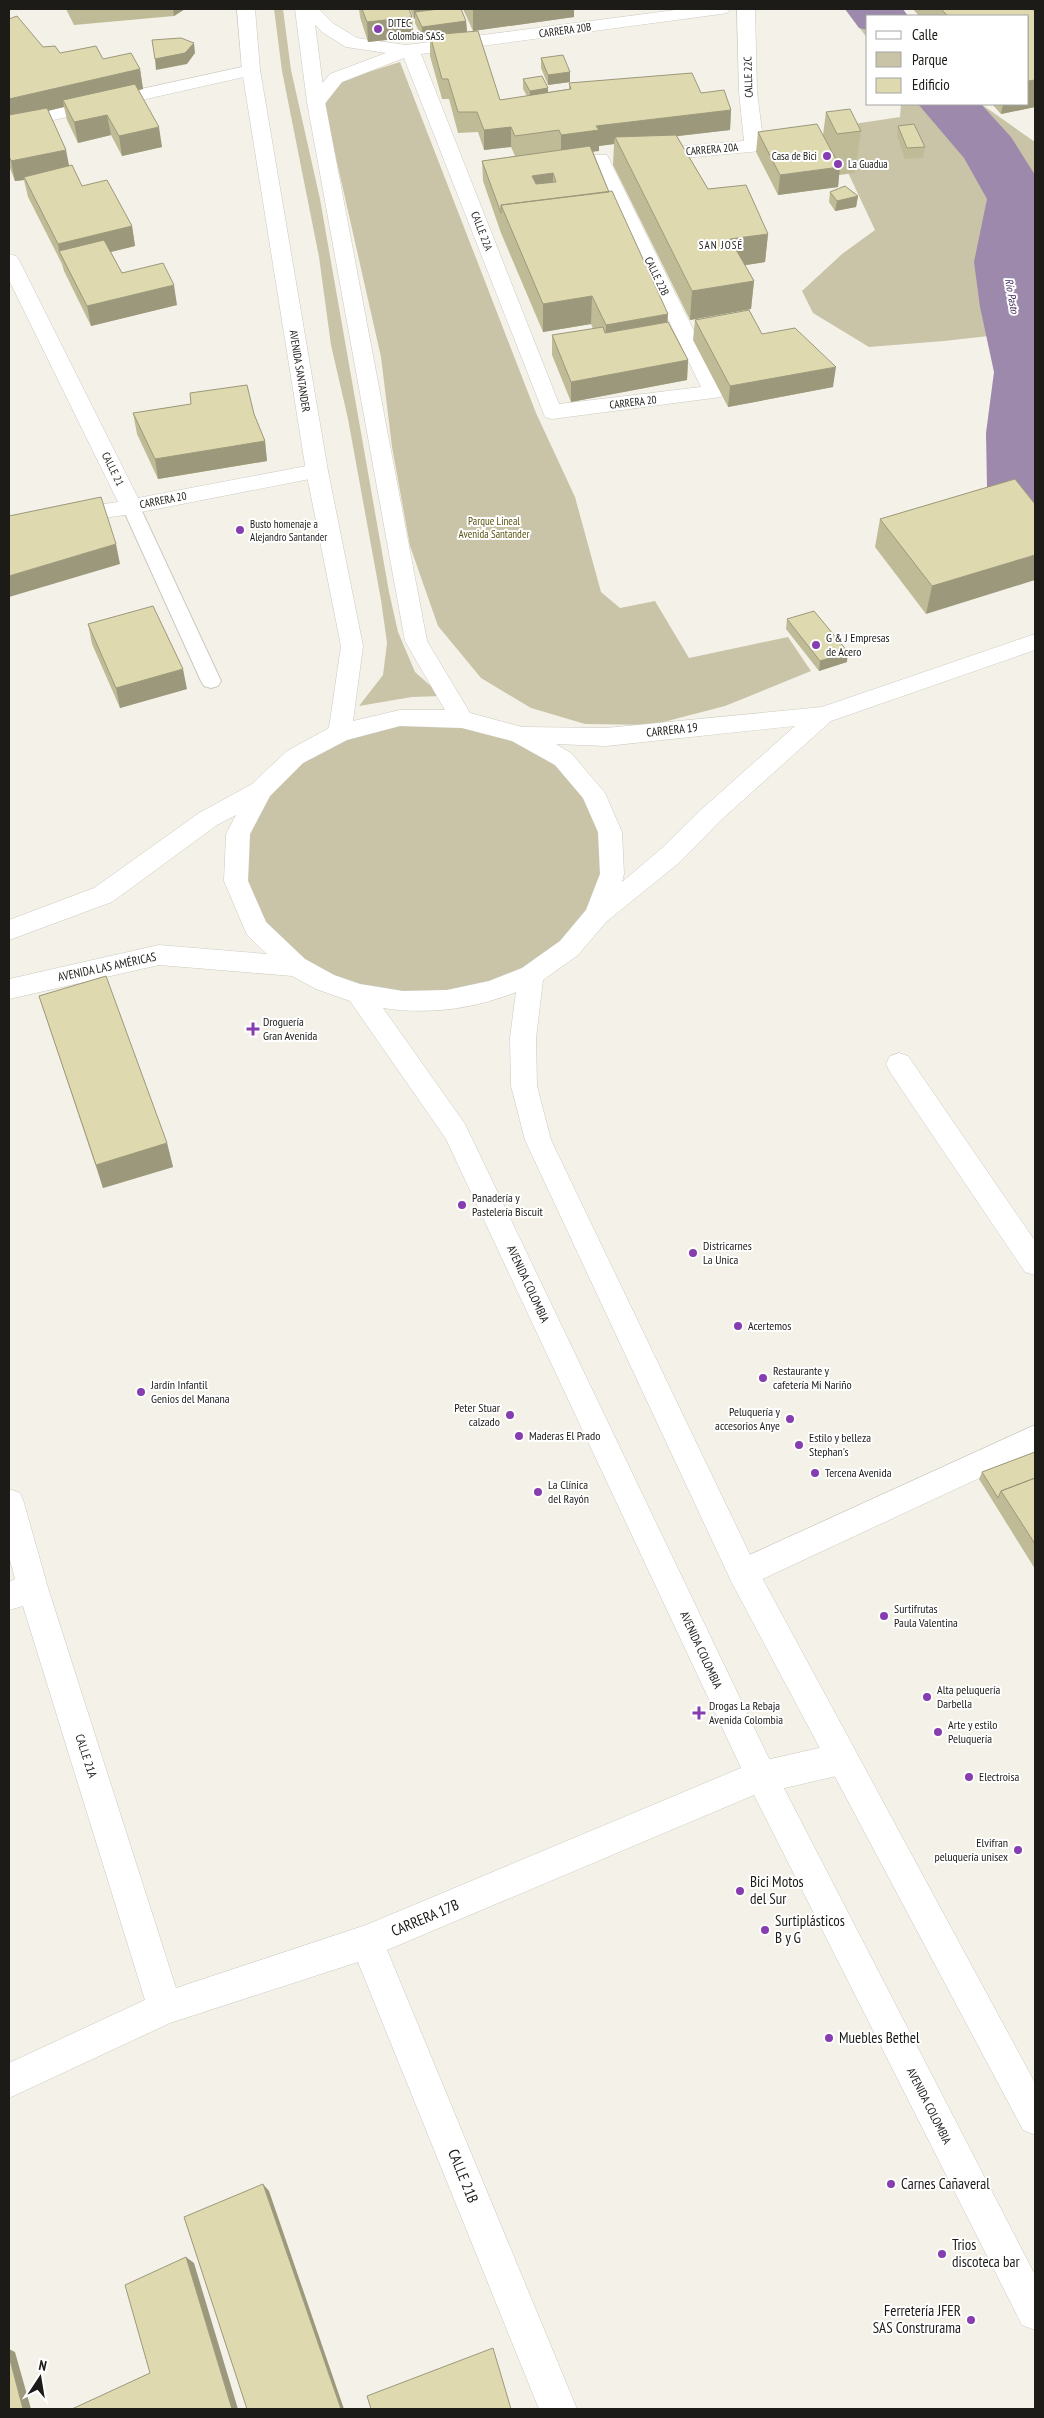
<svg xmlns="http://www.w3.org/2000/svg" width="1044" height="2418" viewBox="0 0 1044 2418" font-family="'PT Sans Narrow',sans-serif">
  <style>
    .green { fill: #c9c4a7 }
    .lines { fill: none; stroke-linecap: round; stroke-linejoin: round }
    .river { fill: #9d89ac; fill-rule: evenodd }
    .lane-casing { stroke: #cbc9bf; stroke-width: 2 }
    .street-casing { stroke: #cbc9bf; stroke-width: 1 }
    .secondary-casing { stroke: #cbc9bf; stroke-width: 1 }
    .lane { fill: #fff; fill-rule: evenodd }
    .street { fill: #fff; fill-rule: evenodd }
    .secondary { fill: #fff; fill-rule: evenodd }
    .wall { fill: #c0bb97 }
    .shaded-wall { fill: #9c987b }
    .building { fill: #dfd9b0; stroke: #9c987b; fill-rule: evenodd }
    .poi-dot { fill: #853db0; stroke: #fff; stroke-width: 2 }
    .labels { text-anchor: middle; stroke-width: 4; stroke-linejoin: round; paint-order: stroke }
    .far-poi-label { font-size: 11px; fill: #1c1b18; stroke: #fff; text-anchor: start }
    .far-street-label { font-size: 11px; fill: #1c1b18; stroke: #fff }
    .far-neighbourhood-label { font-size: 11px; letter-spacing: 1px; fill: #1c1b18; stroke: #fff }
    .far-water-label { font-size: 11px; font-style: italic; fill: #452958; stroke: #fff }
    .far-park-label { font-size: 11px; fill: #5d530f; stroke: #fff }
    .poi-label { font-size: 12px; fill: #1c1b18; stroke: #fff; text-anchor: start }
    .street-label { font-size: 12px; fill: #1c1b18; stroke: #fff }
    .near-poi-label { font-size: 15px; fill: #1c1b18; stroke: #fff; text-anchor: start }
    .near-street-label { font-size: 15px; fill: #1c1b18; stroke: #fff }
  </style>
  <rect width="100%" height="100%" fill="#f4f2e8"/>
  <!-- green -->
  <path class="green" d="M274,9H283L291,70L320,199L389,592L398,632L415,672L442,696L412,697L359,706L383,675L387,643L381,600L348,419L331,345L319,257L282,71Z
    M878,9H899L905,16H868V39L849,14Z
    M400,62L536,413L575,497L601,592L620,608L655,601L689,658L788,637L811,671L725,706L652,725L585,724L531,708L481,678L438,626L410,546L392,447L381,357L324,105L340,81Z
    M901,104H981L1035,142V331L944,341L869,347L813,313L802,291L842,254L875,230L827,128L900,117Z
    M403,722H462L519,737L566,765L596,806L606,881L586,920L529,971L449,993L383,995L323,975L278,940L249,896L244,848L258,801L293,764L342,735Z"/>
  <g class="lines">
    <!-- river -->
    <path class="river" d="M845,9H903L908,16H868V30L859,28Z
      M918,104H981L1011,137L1035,175V532L1010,525L987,487L986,433L994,372L980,307L974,262L987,199L964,158Z"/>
    <defs>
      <path id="lane" d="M131,501L138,503L140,507L221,681L218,686L211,688L204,686L201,681L122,507L124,503Z"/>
      <path id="street" d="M300,9H319L334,24L357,38L406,45L683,9H730L727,13L721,14L421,54L559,404L701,387L591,159L593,155H607L609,159L724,392L721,397L552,419L545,417L404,58L342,82L323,106H309L307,102L330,74L386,53L346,47L322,32Z
        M737,9H755L757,92L763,139L794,136L801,138L803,142L801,146L794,148L650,161L643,159L641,155L643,151L650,149L744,141L739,92Z
        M251,65L257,66L260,70L257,74L9,130V118Z
        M9,254L16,256L19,260L138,498L317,464L325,466L328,471L325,476L131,514L9,532V518L118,502L9,280Z
        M899,1053L908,1056L1035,1241V1275L1025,1272L890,1072L886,1064L890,1056Z
        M1035,1425V1452L754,1583L743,1587L732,1583L728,1573L732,1563Z
        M9,1489L20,1493L24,1503L48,1588L176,1988L366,1925L753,1763L841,1743L852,1748L857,1759L852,1770L841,1775L754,1795L387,1950L577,2409H539L358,1962L170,2023L9,2098V2063L145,2000L23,1606L9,1610V1582L15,1579L9,1556Z"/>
      <path id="secondary" d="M237,9H255L260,70L328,471L363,646L353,721L400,710H445L405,641L307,102L295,9H313L325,102L427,641L470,713L522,727L606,728L822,707L1035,634V650L831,721L721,820L680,862L606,922L578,955L543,980L536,1038L537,1086L551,1140L754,1563L1035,2083V2135L1023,2130L732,1583L525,1140L511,1086L510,1038L516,992C474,1009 428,1015 383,1008L465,1124L773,1767L1035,2275V2330L1022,2325L751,1789L446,1139L350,1001L316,989L292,976L159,965L9,999V979L159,945L267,954L247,935L224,881L226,834L236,815L217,825L112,902L9,940V920L94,888L199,813L252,784L287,751L329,728L341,646L306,471L242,70ZM400,726L462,728L512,741L555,765L583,798L598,832L600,874L586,910L560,941L522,968L489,981L447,990L403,991L360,984L334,975L305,959L266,922L248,881L250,834L270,796L303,763L347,740ZM795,726L703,808L662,848L622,882L624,874L622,832L605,793L571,753L556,744L606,746Z"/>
    </defs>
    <!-- lane casing -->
    <use href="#lane" class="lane-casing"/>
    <!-- street casing -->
    <use href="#street" class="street-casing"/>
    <!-- secondary casing -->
    <use href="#secondary" class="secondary-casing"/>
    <!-- lane -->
    <use href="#lane" class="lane"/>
    <!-- street -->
    <use href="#street" class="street"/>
    <!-- secondary -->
    <use href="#secondary" class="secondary"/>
  </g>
  <!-- wall -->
  <path class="wall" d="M66,9H185L174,16L74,25Z
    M353,9H409L412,17L413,37L368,42L360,17L359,9L353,10Z
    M410,9H461L466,21L467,32L500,100L527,96L523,89V79L548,88V92L569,89V83L701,93L731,110L730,130L677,136L708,189L768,234L765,262L745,265L754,281L751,309L690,320L613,165L614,144L599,146V151H593L609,192L668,322L688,360L687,380L571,402L552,355V335L593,329L591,324L543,332L501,233L483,181L482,161L515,156L511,147L484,150L478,132L458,133L449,99H442L430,56V37L422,38L415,23V18L414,19Z
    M463,9H574V17L473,31Z
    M913,9H1033L1035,12V107L1001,114L992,104H1028V16H919Z
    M9,19L43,47L60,53L103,59L140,69L143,89L139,90L162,147L122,156L111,135L78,143L67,120L64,107L48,111L69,166L82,186L132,226L135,246L111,252L122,273L177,305L91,326L64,271L62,264L28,197L24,180L15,181L9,166Z
    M541,58L570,72V82L548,85L541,68Z
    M826,112L861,131L855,173L839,175L838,187L778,195L756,152L758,132L823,135Z
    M898,126L925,147L923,158L905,159L897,136Z
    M830,192L858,196L856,207L835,211L829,202Z
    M695,320L762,334L833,387L728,407L693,340Z
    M191,404L254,414L265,441L267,461L158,479L137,434L133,413Z
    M1015,479L926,614L875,547L880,519Z
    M787,619L847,662L819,671L786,629Z
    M88,624L187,689L120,708L92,644Z
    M39,996L167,1143L173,1167L103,1188Z
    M1035,1452V1569L979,1479L982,1472Z"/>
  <!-- shaded-wall -->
  <path class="shaded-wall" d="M173,9H185L174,16Z
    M414,9H458L415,12V18L414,19Z
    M473,9H574V17L473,31Z
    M412,17L413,37L368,42L367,22Z
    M466,21L467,32L422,38V27Z
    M194,43L195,53L187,64L156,70L155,59Z
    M140,69L143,89L66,107L63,100L64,107L9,120V99Z
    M570,72V82L548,85V75Z
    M1035,80V107L1001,114L1003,104H1028V81Z
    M548,88V98L530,101V91Z
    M731,110L730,130L618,143L615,137L614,144L599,146V151L561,156V135L596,126Z
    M107,115L111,135L78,143L74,122Z
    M159,127L162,147L122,156L119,136Z
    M511,127V147L484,150V130Z
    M66,150L70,170L24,177V180L15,181L11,161Z
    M840,167L838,187L778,195L780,175Z
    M553,173V194L532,197V176Z
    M858,196L856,207L835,211L837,201Z
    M132,226L135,246L65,263L59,251L58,244Z
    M768,234L765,262L727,268L730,239Z
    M754,281L751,309L690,320L692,291Z
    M174,285L177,305L91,326L87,306Z
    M592,296L591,324L543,332V304Z
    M668,314L666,342L605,353L606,325Z
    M688,360L687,380L571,402V382Z
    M836,367L833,387L728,407L730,386Z
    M265,441L267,461L158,479L155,459Z
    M116,544L120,564L9,597V576Z
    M1035,555V580L926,614L932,586Z
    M848,652L847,662L819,671L820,661Z
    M183,669L187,689L120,708L116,688Z
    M167,1143L173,1167L103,1188L96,1165Z
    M263,2184L269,2191L344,2409H341Z
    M186,2257L194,2263L238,2409H232Z
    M9,2349L15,2352L31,2409H23L9,2356Z"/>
  <!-- building -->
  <path class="building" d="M362,9H409L412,17L367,22Z
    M439,9H461L466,21L422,27L415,12Z
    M941,9H1033L1035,12V80L1028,81V16H948Z
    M17,16L43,47L55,46L60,53L96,46L103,59L131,53L140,69L9,99V19Z
    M478,31L500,100L571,89L569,83L692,73L701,93L724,90L731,110L596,126L599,130L561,135L559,130L515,136L511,127L484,130L477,112H458L448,79H442L430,35Z
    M181,38L194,43L185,53L155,59L152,40Z
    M563,55L570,72L548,75L541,58Z
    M542,76L548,88L530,91L523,79Z
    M135,84L159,127L119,136L107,115L74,122L63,100Z
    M47,108L66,150L11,161L9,156V115Z
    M850,109L861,131L837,134L826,112Z
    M817,124L840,167L780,175L758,132Z
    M914,124L925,147L907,148L898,126Z
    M676,135L708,189L746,185L768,234L730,239L754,281L692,291L615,137Z
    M590,146L609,192L501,205V213L482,161ZM553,173L556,182L536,184L532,176Z
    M72,165L82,186L107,180L132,226L58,244L24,177Z
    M845,186L858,196L837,201L830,192Z
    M612,191L668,314L606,325L592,296L543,304L501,205Z
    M104,240L122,273L163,263L174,285L87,306L59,251Z
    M749,310L762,334L795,328L836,367L730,386L695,320Z
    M668,322L688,360L571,382L552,335L603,327L605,333Z
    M247,385L254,414L265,441L155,459L133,413L191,404L190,393Z
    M1015,479L1035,504V555L932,586L880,519Z
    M101,497L116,544L9,576V516Z
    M153,606L183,669L116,688L88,624Z
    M814,611L848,652L820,661L787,619Z
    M106,976L167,1143L96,1165L39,996Z
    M1035,1452V1478L1001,1491L998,1498L982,1472Z
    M1035,1478V1544L1001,1491Z
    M263,2184L341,2409H247L184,2217Z
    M186,2257L232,2409H72L150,2373L125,2285Z
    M493,2348L511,2409H371L367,2396Z
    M9,2356L23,2409H9Z"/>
  <!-- markers -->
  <g class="poi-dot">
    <circle cx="378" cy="29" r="5"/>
    <circle cx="827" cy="156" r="5"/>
    <circle cx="838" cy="164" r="5"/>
    <circle cx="240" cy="530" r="5"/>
    <circle cx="816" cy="645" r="5"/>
    <path d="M250.5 1021.5h5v5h5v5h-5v5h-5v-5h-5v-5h5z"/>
    <circle cx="462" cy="1205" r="5"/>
    <circle cx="693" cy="1253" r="5"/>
    <circle cx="738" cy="1326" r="5"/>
    <circle cx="763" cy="1378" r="5"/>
    <circle cx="141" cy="1392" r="5"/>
    <circle cx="510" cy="1415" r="5"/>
    <circle cx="790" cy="1419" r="5"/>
    <circle cx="519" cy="1436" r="5"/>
    <circle cx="799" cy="1445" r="5"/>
    <circle cx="815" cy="1473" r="5"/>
    <circle cx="538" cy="1492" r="5"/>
    <circle cx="884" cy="1616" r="5"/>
    <circle cx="927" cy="1697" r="5"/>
    <path d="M696.5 1705.5h5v5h5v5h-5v5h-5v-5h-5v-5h5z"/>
    <circle cx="938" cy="1732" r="5"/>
    <circle cx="969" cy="1777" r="5"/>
    <circle cx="1018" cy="1850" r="5"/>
    <circle cx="740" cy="1891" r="5"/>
    <circle cx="765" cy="1930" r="5"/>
    <circle cx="829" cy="2038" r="5"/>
    <circle cx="891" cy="2184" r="5"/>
    <circle cx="942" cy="2254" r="5"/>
    <circle cx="971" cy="2320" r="5"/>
  </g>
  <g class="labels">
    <!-- far-poi labels -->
    <g class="far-poi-label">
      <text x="388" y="27">DITEC<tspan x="388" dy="13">Colombia SASs</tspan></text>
      <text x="817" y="160" text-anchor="end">Casa de Bici</text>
      <text x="848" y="168">La Guadua</text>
      <text x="250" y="528">Busto homenaje a<tspan x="250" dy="13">Alejandro Santander</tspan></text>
    </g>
    <!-- far-street labels -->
    <g class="far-street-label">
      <text transform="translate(565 30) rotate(-8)" y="4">CARRERA 20B</text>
      <text transform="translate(748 77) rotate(-92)" y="4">CALLE 22C</text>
      <text transform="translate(712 149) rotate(-5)" y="4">CARRERA 20A</text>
      <text transform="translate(482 231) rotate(69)" y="4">CALLE 22A</text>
      <text transform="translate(657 276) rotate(64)" y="4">CALLE 22B</text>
      <text transform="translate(300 371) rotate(81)" y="4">AVENIDA SANTANDER</text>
      <text transform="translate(633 402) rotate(-7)" y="4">CARRERA 20</text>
      <text transform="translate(113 469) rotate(64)" y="4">CALLE 21</text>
      <text transform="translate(163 500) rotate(-11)" y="4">CARRERA 20</text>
    </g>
    <!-- far-neighbourhood labels -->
    <g class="far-neighbourhood-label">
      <text x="721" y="249">SAN JOSÉ</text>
    </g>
    <!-- far-water labels -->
    <g class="far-water-label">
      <text transform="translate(1012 296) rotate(80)" y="4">Río Pasto</text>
    </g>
    <!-- far-park labels -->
    <g class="far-park-label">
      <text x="494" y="525">Parque Lineal<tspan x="494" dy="13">Avenida Santander</tspan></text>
    </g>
    <!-- poi labels -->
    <g class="poi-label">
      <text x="826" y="642">G &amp; J Empresas<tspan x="826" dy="14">de Acero</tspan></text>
      <text x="263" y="1026">Droguería<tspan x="263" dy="14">Gran Avenida</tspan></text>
      <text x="472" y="1202">Panadería y<tspan x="472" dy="14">Pastelería Biscuit</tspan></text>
      <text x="703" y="1250">Districarnes<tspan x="703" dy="14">La Unica</tspan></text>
      <text x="748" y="1330">Acertemos</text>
      <text x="773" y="1375">Restaurante y<tspan x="773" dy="14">cafetería Mi Nariño</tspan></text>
      <text x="151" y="1389">Jardín Infantil<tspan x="151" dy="14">Genios del Manana</tspan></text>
      <text x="500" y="1412" text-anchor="end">Peter Stuar<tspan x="500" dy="14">calzado</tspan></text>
      <text x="780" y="1416" text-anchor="end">Peluquería y<tspan x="780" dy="14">accesorios Anye</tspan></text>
      <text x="529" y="1440">Maderas El Prado</text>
      <text x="809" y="1442">Estilo y belleza<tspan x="809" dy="14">Stephan's</tspan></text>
      <text x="825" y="1477">Tercena Avenida</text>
      <text x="548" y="1489">La Clínica<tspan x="548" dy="14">del Rayón</tspan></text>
      <text x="894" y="1613">Surtifrutas<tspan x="894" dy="14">Paula Valentina</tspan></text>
      <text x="937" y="1694">Alta peluquería<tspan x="937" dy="14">Darbella</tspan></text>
      <text x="709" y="1710">Drogas La Rebaja<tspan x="709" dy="14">Avenida Colombia</tspan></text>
      <text x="948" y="1729">Arte y estilo<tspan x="948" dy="14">Peluquería</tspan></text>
      <text x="979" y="1781">Electroisa</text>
      <text x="1008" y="1847" text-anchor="end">Elvifran<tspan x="1008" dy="14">peluquería unisex</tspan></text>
    </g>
    <!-- street labels -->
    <g class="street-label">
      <text transform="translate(672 730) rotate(-6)" y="4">CARRERA 19</text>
      <text transform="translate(107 967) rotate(-12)" y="4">AVENIDA LAS AMÉRICAS</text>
      <text transform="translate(528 1284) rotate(65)" y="4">AVENIDA COLOMBIA</text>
      <text transform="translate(701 1650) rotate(65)" y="4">AVENIDA COLOMBIA</text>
      <text transform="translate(86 1756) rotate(72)" y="4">CALLE 21A</text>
      <text transform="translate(929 2106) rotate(63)" y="4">AVENIDA COLOMBIA</text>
    </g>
    <!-- near-poi labels -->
    <g class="near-poi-label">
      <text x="750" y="1887">Bici Motos<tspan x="750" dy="17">del Sur</tspan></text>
      <text x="775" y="1926">Surtiplásticos<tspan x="775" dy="17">B y G</tspan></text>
      <text x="839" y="2043">Muebles Bethel</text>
      <text x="901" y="2189">Carnes Cañaveral</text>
      <text x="952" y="2250">Trios<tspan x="952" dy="17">discoteca bar</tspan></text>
      <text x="961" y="2316" text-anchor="end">Ferretería JFER<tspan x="961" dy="17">SAS Construrama</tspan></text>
    </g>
    <!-- near-street labels -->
    <g class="near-street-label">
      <text transform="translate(425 1918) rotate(-23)" y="5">CARRERA 17B</text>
      <text transform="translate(463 2176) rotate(68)" y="5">CALLE 21B</text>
    </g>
  </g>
  <!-- border -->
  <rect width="1044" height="2418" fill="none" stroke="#1c1b18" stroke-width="20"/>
  <!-- legend -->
  <rect x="866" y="15" width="162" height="90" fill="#ffffff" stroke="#a4a4a3"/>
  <rect x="876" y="31" width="25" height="8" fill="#ffffff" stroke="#a4a4a3"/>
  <text x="912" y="40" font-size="15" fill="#1c1b18">Calle</text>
  <rect x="876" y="52" width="25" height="15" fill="#c9c4a7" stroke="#a4a4a3"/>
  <text x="912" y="65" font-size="15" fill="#1c1b18">Parque</text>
  <rect x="876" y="78" width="25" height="15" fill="#dfd9b0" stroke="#a4a4a3"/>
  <text x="912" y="90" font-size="15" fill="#1c1b18">Edificio</text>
  <!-- north arrow -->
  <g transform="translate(40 2378) rotate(12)" stroke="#ffffff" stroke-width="4" paint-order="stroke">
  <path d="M0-4L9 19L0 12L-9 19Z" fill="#1c1b18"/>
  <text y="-8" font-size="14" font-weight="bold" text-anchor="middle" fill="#1c1b18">N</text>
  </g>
</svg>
